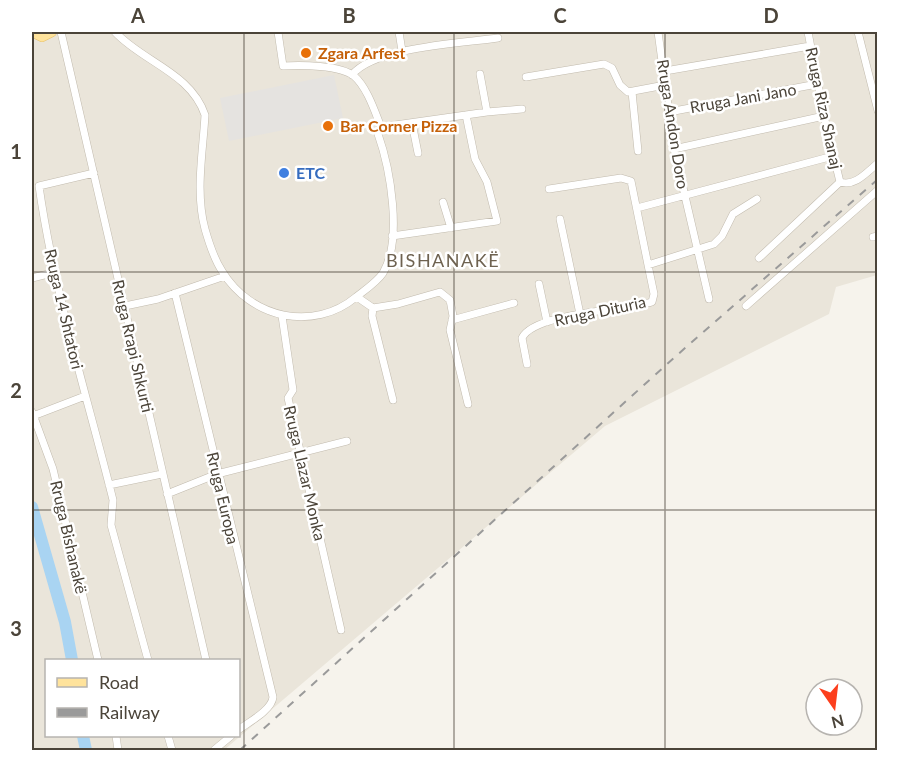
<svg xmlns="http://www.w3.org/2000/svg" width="909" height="782" viewBox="0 0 909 782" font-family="Lato,sans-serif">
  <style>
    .residential { fill: #eae5da; fill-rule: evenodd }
    .parking { fill: #e5e3e0 }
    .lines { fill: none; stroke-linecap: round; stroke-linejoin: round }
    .river { stroke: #a9d4f2; stroke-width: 12 }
    .minor-casing { stroke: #c2bbae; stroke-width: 8 }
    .major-casing { stroke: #e6c16a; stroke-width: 10 }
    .minor { stroke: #fff; stroke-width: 7 }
    .major { stroke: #ffe39c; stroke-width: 9 }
    .rail { stroke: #9a9a9a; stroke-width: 2; stroke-dasharray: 8 8; stroke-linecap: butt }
    .grid { fill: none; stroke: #4b4439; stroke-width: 1.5; stroke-opacity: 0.55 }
    .food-dot { fill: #e8710a; stroke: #fff; stroke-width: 2 }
    .shop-dot { fill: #3f7fe0; stroke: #fff; stroke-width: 2 }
    .labels { text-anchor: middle; stroke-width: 5; stroke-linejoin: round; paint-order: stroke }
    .food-label { font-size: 16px; font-weight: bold; fill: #c56008; stroke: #fff; text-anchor: start }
    .street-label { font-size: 16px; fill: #4b4439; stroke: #fff }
    .shop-label { font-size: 16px; font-weight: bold; fill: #366cbe; stroke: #fff; text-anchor: start }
    .neighbourhood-label { font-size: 18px; letter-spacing: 1.5px; fill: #6e6250; stroke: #fff }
    .neatline { fill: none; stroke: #4b4439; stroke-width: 2 }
    .grid-label { font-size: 20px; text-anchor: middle; font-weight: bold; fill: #4b4439 }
  </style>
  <rect width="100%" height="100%" fill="#f6f3ec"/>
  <!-- residential -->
  <path class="residential" d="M32,32H877V275L836,287L829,314L605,426L224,750H32ZM46,660H238V736H46Z"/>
  <!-- parking -->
  <path class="parking" d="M334,75L343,118L229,141L220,98Z"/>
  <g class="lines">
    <!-- river -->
    <path class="river" d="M32,507L65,622L72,660
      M83,736L86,750"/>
    <defs>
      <path id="minor" d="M61,32L206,660
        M115,32C143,62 191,73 205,115C203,152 195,192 205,229C209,243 214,259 222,271C251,319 314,332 356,297C365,290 377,282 383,273C403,239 390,168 378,134L381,127C375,112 367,87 354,76C340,65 301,65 283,66L278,32
        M399,32L402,51
        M658,32L674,149L709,299
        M858,32L878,111
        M665,71L810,46
        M352,75C374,47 463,43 498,38
        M526,77L604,64L612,68L620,85L628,92L665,85
        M632,92L638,151
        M487,112L522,109
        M669,112L817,84
        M412,123L418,153
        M381,127L487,112L480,74
        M674,149L824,116
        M94,173L39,186C54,292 87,396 113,500L111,525L148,660
        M840,182C855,187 867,172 878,163
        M549,189L621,178L631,181L648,265L714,244L722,236L733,214L757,199
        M443,202L451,228
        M637,208L833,156
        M560,219L580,314
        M392,236L497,221L487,182L475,159L466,115
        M873,237L878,236
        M759,258L840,182L824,116L808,32
        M32,278L56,272
        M539,284L547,322
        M175,293L273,697C272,710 249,722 238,730
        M357,297L373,308
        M125,306L158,299L225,276
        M746,306L878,190
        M282,316L293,390L288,398L341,630
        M452,320L514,303
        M527,364L522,338C534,313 626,310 652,302L654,294L648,265
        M393,400L372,316L373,308L398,304L440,292L450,300L453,316L450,330L468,404
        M32,412L53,469L98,660
        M33,416L85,396
        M109,485L162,474
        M167,494L217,474L347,441
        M116,736L118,750
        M168,736L172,750
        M214,750L231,736"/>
      <path id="major" d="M32,32L42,37L52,32"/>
    </defs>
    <!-- minor casing -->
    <use href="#minor" class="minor-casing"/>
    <!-- major casing -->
    <use href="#major" class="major-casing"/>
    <!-- minor -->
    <use href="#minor" class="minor"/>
    <!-- major -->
    <use href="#major" class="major"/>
    <!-- rail -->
    <path class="rail" d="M240,750L676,356L878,179"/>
  </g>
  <!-- grid -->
  <path class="grid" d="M244,32V750M454,32V750M665,32V750M32,272H878M32,510H878"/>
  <!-- markers -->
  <g class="food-dot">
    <circle cx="306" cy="53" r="6"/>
    <circle cx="328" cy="126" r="6"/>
  </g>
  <circle class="shop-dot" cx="284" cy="173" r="6"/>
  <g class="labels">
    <!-- food labels -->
    <g class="food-label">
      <text x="318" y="59">Zgara Arfest</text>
      <text x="340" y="132">Bar Corner Pizza</text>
    </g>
    <!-- street labels -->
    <g class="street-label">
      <text transform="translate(743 98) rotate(-10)" y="6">Rruga Jani Jano</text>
      <text transform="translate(824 108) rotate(78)" y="6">Rruga Riza Shanaj</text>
      <text transform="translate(673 124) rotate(81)" y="6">Rruga Andon Doro</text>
      <text transform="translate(64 309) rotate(77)" y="6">Rruga 14 Shtatori</text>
      <text transform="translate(600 311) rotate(-12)" y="6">Rruga Dituria</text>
      <text transform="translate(133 346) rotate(77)" y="6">Rruga Rrapi Shkurti</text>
      <text transform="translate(305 473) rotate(77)" y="6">Rruga Llazar Monka</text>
      <text transform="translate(223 498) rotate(77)" y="6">Rruga Europa</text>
      <text transform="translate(69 537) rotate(77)" y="6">Rruga Bishanakë</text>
    </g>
    <!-- shop labels -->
    <g class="shop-label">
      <text x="296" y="179">ETC</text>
    </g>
    <!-- neighbourhood labels -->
    <g class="neighbourhood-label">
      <text x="443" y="267">BISHANAKË</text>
    </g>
  </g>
  <!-- border -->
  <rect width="909" height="782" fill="none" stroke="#ffffff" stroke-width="66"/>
  <!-- legend -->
  <rect x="45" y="659" width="195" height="78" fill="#ffffff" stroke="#b7b4b0" stroke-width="1.5"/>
  <rect x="57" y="678" width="30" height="9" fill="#ffe39c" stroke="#b7b4b0" stroke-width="1.5"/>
  <text x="99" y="689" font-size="18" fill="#4b4439">Road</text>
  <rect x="57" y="708" width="30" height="9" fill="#9a9a9a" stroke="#b7b4b0" stroke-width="1.5"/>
  <text x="99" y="719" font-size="18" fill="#4b4439">Railway</text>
  <!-- north arrow -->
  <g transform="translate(834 707) rotate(166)"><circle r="28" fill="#ffffff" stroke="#b7b4b0" stroke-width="1.5"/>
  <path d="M0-4.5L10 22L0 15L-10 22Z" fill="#fc3f1d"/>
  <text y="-9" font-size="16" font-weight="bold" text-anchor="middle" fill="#4b4439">N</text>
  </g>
  <rect x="33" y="33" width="843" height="716" class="neatline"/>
  <g class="grid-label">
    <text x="138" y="23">A</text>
    <text x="349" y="23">B</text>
    <text x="560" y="23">C</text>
    <text x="771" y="23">D</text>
    <text x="16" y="159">1</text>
    <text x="16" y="398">2</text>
    <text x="16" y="636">3</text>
  </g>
</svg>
